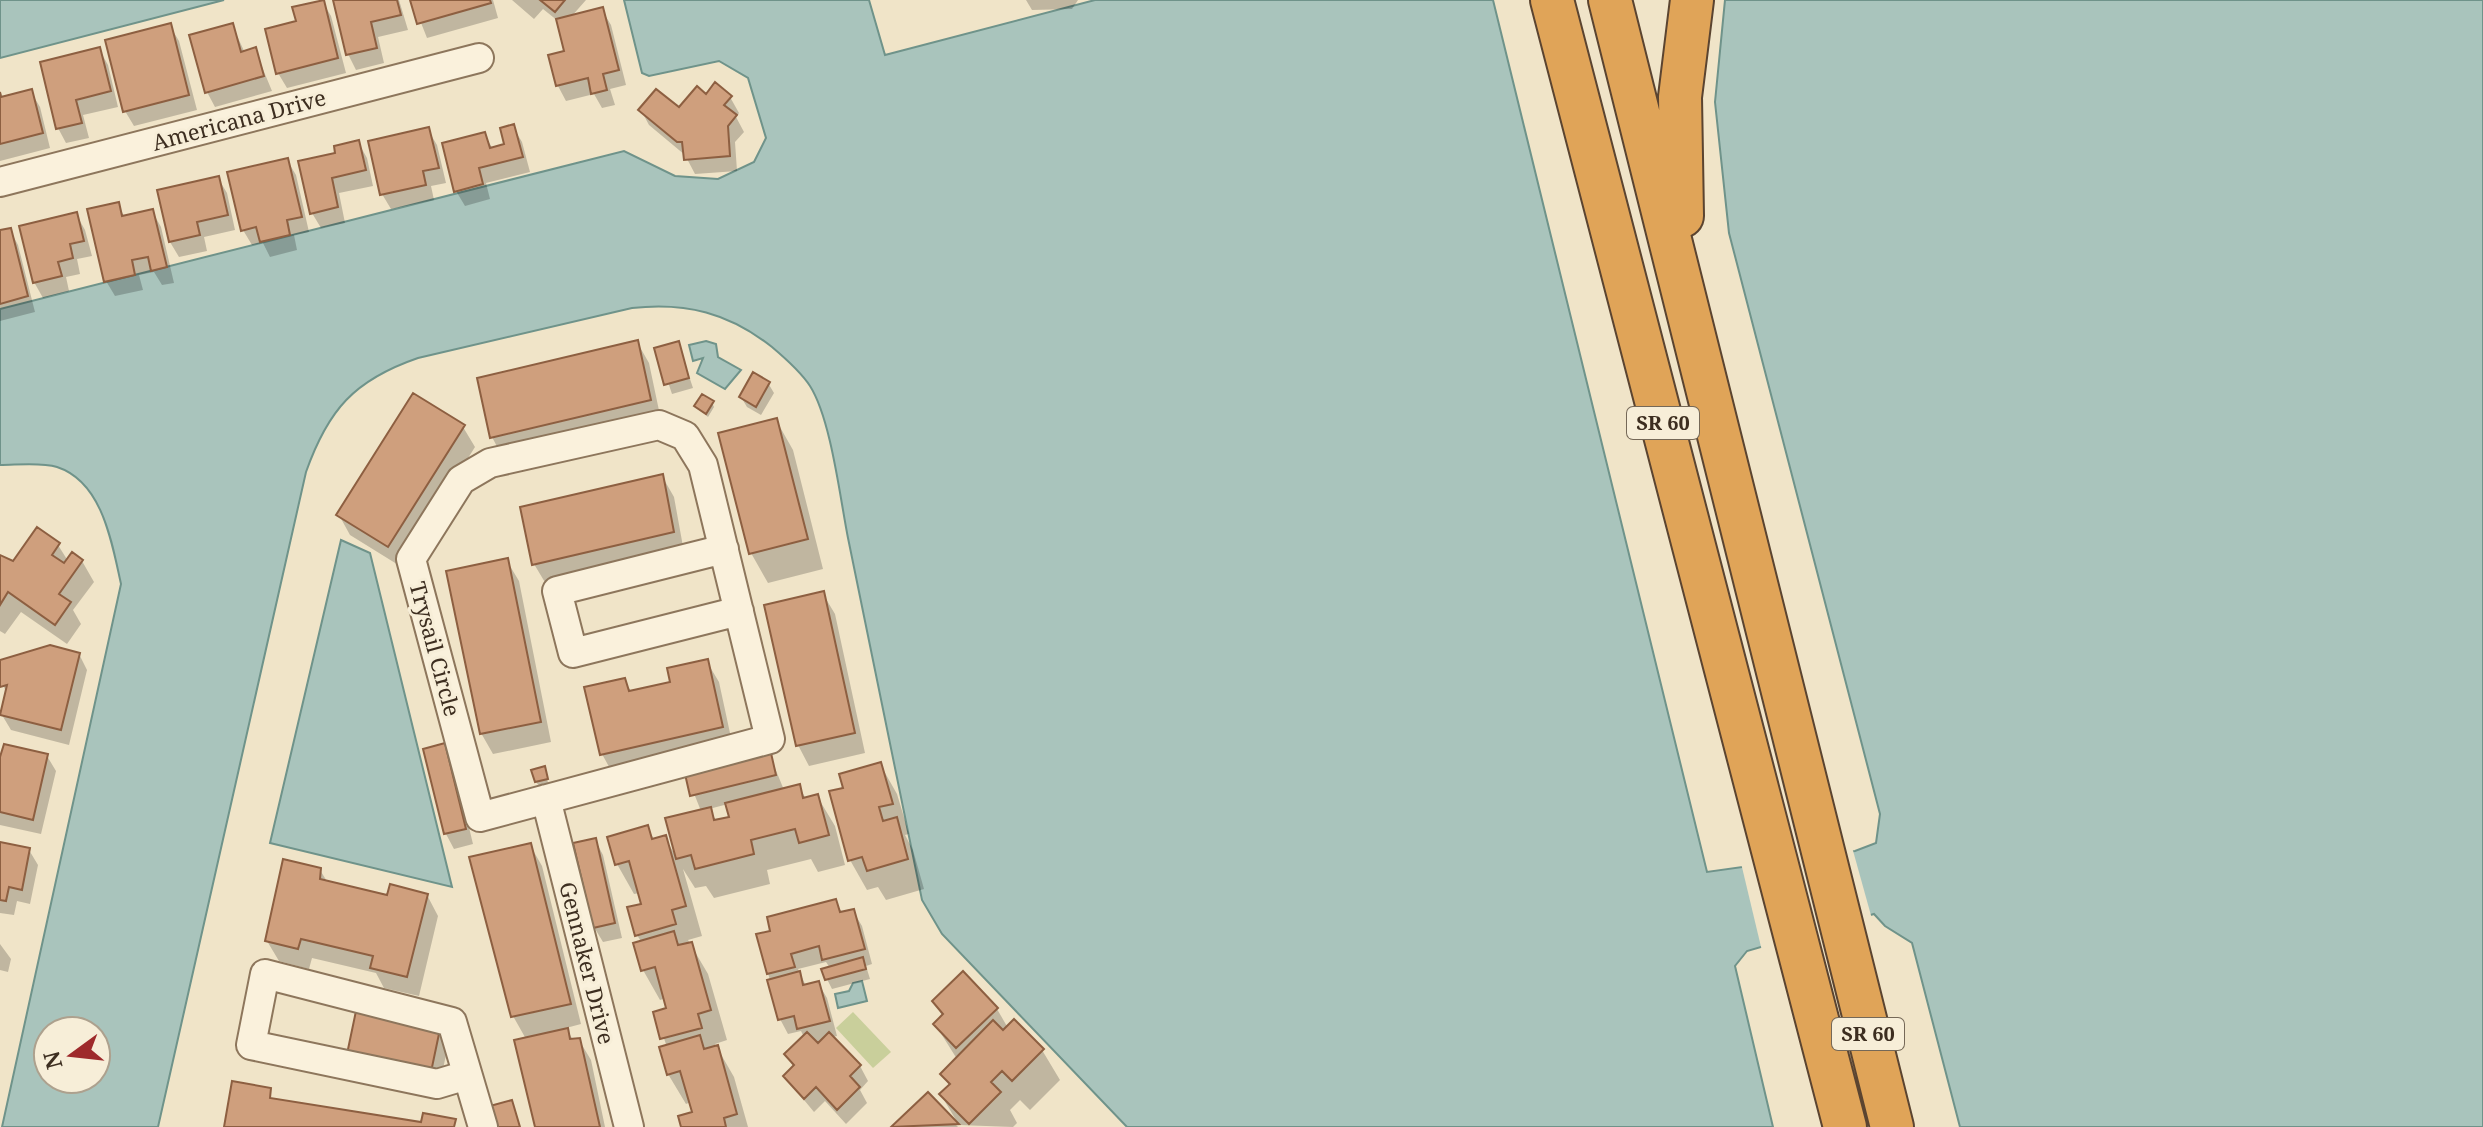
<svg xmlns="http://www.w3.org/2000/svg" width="2483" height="1127" viewBox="0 0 2483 1127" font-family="'Noto Serif',serif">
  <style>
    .green { fill: #c9cf9b }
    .water { fill: #a9c4bc; stroke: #6f938a; stroke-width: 2; fill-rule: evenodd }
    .pier { fill: #f0e4c8 }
    .shadow { fill: #0003; fill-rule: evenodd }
    .building { fill: #cf9f7d; stroke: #8d5f41; stroke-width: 2 }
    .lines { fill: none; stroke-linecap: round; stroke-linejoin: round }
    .minor-casing { stroke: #8d765c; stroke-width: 32 }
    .highway-casing { stroke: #5b4430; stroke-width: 46 }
    .minor { stroke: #faf1dc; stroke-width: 28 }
    .highway { stroke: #e0a458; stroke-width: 42 }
    .labels { text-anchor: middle; stroke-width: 6; stroke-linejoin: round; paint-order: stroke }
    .shield { fill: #f7eed8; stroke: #756857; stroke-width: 2 }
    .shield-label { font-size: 20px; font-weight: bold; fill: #3d2e20 }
    .street-label { font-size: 22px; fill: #3d2e20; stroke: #f7eed8 }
  </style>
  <rect width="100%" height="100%" fill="#f0e4c8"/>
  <!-- green -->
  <path class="green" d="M853,1012L891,1052L873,1068L836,1028Z"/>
  <!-- water -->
  <path class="water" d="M0,0H224L0,58Z
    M624,0H869L885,55L1095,0H1493L1707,872L1855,851L1876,843L1880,814L1729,233L1715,102L1725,0H2483V1127H1960L1912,943L1885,926L1874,914L1747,951L1735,966L1773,1127H1127L942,934L922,900C897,779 873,659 848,538C840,498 831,419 810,386C801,372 785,358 772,347C729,313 686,302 632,308L418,358C354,380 328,410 306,472L158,1127H2L121,584C112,544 103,482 57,467C41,462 17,465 0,465V309L624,151L675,176L718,179L754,162L766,138L748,78L719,61L649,76L642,73ZM48,1031H96V1079H48Z
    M706,341L716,344L718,357L741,370L725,389L697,373L703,358L693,361L689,345Z
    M341,540L370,553L452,887L270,843Z
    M862,981L867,1001L838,1008L835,994L849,991L853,983Z"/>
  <!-- pier -->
  <path class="pier" d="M1852,847L1872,919L1762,951L1741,863Z"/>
  <!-- shadow -->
  <path class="shadow" d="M335,0H399L408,30L378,37L384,63L356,70L348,54Z
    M412,0H493L498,18L427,38Z
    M512,0H586L571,17L602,10L611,25L626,85L610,89L615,105L602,108L594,94L566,101L558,86L566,52L558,21L543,9L534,19Z
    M1026,0H1078L1072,9L1032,10Z
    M322,1L331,16L346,73L287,88L278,73L298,23Z
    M232,25L245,53L255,50L272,91L215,107L207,92Z
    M170,26L179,41L197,110L134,126L125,111Z
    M99,49L108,65L118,107L83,115L89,138L66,143L58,128Z
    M0,91L4,99L31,92L40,107L50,148L0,161Z
    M706,97H730L739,113L736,117L744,132L735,142L737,171L695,174L685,155L649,125L641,110H680Z
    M513,127L522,142L530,172L486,183L490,199L465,206L456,191L484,134L493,149L506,146Z
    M428,130L437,145L446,183L431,186L434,200L391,209L382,194Z
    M358,142L367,158L373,186L339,193L345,223L321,228L312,213L338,154Z
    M287,160L296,175L309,232L294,235L297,250L270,257L263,243L252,245L243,230Z
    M218,178L227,193L235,230L204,237L207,251L179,257L170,242L159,192Z
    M118,204L125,218L152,211L161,227L174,283L162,285L154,272L139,275L143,290L115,296L106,281Z
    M76,214L85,230L92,256L77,259L80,274L66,277L69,291L43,298L34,282Z
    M10,230L18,245L35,312L0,321V232Z
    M637,342L649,363L661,420L503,458L492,437Z
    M678,343L693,388L672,394L657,349Z
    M768,383L774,393L761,415L747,407L741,397Z
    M712,403L714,407L708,417L696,406Z
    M776,420L793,450L823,569L768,583L751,553Z
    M463,427L475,447L400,566L350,535L339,515Z
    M662,476L674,497L684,552L546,584L534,564Z
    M58,545L68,561H82L94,582L73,610L81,624L67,644L21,612L5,634L0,631V559L13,564Z
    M507,561L519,581L551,742L493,754L481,733Z
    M823,594L835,614L865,753L809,766L798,745Z
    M79,654L87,670L69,745L11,730L2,715L7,694L0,678V662Z
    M707,662L719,682L733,747L613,774L602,754L624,680L632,693L672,683Z
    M444,746L453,761L473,844L454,849L446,834L425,751Z
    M47,756L56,771L41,834L0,825V759Z
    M770,756L784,790L799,786L806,799L817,796L835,826L845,865L818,872L811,859L767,870L770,884L714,898L706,886L695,888L683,869L702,936L688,940L708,974L727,1040L715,1044L734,1077L748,1127H683L695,1113L691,1102L686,1104L668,1074L667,1047L655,1013L669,1010L666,998L660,1000L643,970L642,943L637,935L643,905L640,893L634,894L617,864L647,827L655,841L665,838L677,858L701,811L687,776ZM728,804L732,818L717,822L709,809Z
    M880,764L897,794L909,834L905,835L913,850L924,889L886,900L878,887L867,890L850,860L845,789Z
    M546,773L548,783L539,786L536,782Z
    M595,840L603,855L622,938L603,942L594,927Z
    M0,844L29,850L38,865L30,904L17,901L14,915L0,913Z
    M530,845L542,866L581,1024L566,1028L573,1040H579L591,1060L605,1127H537L526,1039L513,1016Z
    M320,870L328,883L389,897L427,895L438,916L419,996L384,988L376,973L312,958L309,969L279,961L267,941Z
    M835,902L843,914L853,911L862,926L872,964L866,966L870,979L832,989L827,979L830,968L826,962L798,969L806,986L818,983L827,998L837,1036L832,1037L860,1066L868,1081L860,1090L867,1103L846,1124L825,1101L814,1112L785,1077L794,1068L786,1054L804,1037L801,1031L788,1034L780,1019L768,973L773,932Z
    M0,944L11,959L8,972L0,970Z
    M934,1002L997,1009L1008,1028L1042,1050L1060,1080L1030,1110L1020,1100L1010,1110L1017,1123L1013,1127L959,1125L941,1095L950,1087L942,1074L957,1059L935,1024L943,1017Z
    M439,1031L448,1046L439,1087L358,1069Z
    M928,1095L958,1127H894Z"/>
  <!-- building -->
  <path class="building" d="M324,0L338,58L276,74L265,29L296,21L292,7Z
    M333,0H397L401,15L371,22L377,48L346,55Z
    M410,0H490L491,3L417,24Z
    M540,0H565L555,12Z
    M603,7L619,70L603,74L607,90L591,94L588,78L556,86L548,55L564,51L556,19Z
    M171,23L189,95L123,112L105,40Z
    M233,23L241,52L256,47L264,76L205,93L189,35Z
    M100,47L111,91L76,100L82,123L56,129L40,62Z
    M715,82L732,96L724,105L737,115L728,126L730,156L684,160L682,142H677L638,110L656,89L679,107L697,86L706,94Z
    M32,89L43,133L0,144V92L1,97Z
    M514,124L523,157L479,168L483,184L454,192L442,143L485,132L490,148L504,144L500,128Z
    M429,127L439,168L423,171L426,185L380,195L368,141Z
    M359,140L366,170L332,178L338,207L310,214L298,161L335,153L334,146Z
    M288,158L302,217L287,220L290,235L260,242L256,227L241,231L227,172Z
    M219,176L228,215L197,222L200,235L169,242L157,190Z
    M119,202L122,216L153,209L167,267L151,271L148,257L132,260L135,275L104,282L87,209Z
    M77,212L84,241L70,244L73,258L58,262L62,276L33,283L19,226Z
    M11,228L28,296L0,304V230Z
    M638,340L651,400L490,438L477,378Z
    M679,341L689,378L664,385L654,348Z
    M753,372L770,382L756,407L739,397Z
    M413,393L465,425L388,547L336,515Z
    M702,394L714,401L706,414L694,406Z
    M777,418L808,539L749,554L718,433Z
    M663,474L674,532L532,565L520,507Z
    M37,527L60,543L52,555L64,563L72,552L83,560L59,594L71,602L55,625L8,592L0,605V555L13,561Z
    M508,558L541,722L480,734L446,571Z
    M824,591L855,733L796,746L764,605Z
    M50,645L80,653L61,730L0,715L7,685L0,687V660Z
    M708,659L723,727L600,755L584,687L625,678L629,691L670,682L667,668Z
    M445,743L466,829L444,834L423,749Z
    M4,744L48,754L33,820L0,812V757Z
    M771,753L776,775L690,796L685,774Z
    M881,762L893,804L879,807L883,821L897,817L908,859L867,871L862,857L848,861L829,791L843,788L839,774Z
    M545,766L548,779L535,782L531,770Z
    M800,784L803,798L818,794L829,835L799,843L795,829L751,840L754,854L695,869L691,855L676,859L665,818L711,807L714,820L729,817L725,803Z
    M648,825L652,839L666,835L686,906L672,910L676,924L635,936L627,907L641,904L629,861L615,865L607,837Z
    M596,838L615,923L593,928L573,843Z
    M0,842L30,848L22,890L9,887L6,901L0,900Z
    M531,843L571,1004L511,1017L469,857Z
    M283,859L321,868L320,879L387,895L390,884L428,894L407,977L370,968L373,956L301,939L298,949L265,941Z
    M836,899L840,912L854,909L865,949L822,960L819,946L791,954L795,967L767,974L756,934L770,931L767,917Z
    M674,931L678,945L692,942L711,1010L698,1014L702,1028L660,1039L653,1012L666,1008L655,967L641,971L633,943Z
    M863,957L866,969L825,980L821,969Z
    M800,971L803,985L819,981L830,1021L797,1029L794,1016L778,1020L767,980Z
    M963,971L998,1008L956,1048L933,1024L943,1014L932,1001Z
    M356,1011L440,1029L431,1072L347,1054Z
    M1014,1019L1044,1049L1012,1081L1002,1071L991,1082L1001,1092L969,1124L939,1094L950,1084L940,1074L993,1020L1003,1030Z
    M568,1028L570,1039L580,1038L600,1127H535L514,1040Z
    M807,1032L818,1043L829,1032L861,1065L850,1076L860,1087L837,1110L816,1087L804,1099L783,1076L794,1065L784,1054Z
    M700,1035L704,1049L718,1045L737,1114L724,1118L726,1127H681L678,1116L692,1112L680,1071L667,1075L659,1047Z
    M232,1081L271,1088L270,1098L421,1122L423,1113L456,1119L454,1127H224Z
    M928,1092L959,1124L891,1127Z
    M512,1100L520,1127H495L490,1106Z"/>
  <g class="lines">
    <defs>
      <path id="minor" d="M0,182L479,58
        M659,425L685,436L703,465L770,739L480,817L411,559L461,480L490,463Z
        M724,549L557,591L573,653L739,611
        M546,799L629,1127
        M467,1075L437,1084L251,1045L265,974L452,1022L483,1127"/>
      <path id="highway" d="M1552,0L1845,1127
        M1610,0L1892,1127
        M1682,216L1680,97L1692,0"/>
    </defs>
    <!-- minor casing -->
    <use href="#minor" class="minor-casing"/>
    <!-- highway casing -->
    <use href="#highway" class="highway-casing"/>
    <!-- minor -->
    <use href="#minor" class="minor"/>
    <!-- highway -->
    <use href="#highway" class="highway"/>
  </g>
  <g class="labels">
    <!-- shield labels -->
    <g class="shield">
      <rect x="1627" y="407" width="72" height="32" rx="6"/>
      <rect x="1832" y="1018" width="72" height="32" rx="6"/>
    </g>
    <g class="shield-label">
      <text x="1663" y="430">SR 60</text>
      <text x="1868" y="1041">SR 60</text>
    </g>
    <!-- street labels -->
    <g class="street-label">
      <text transform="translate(239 120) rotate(-15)" y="8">Americana Drive</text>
      <text transform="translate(435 649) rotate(75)" y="8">Trysail Circle</text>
      <text transform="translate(587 963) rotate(76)" y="8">Gennaker Drive</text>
    </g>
  </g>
  <!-- north arrow -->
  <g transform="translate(72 1055) rotate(255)"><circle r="38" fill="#f7eed8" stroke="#ada18e" stroke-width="2"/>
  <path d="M0-6L14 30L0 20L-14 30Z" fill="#9e2a2b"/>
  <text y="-12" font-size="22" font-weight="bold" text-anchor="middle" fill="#3d2e20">N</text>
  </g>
</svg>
